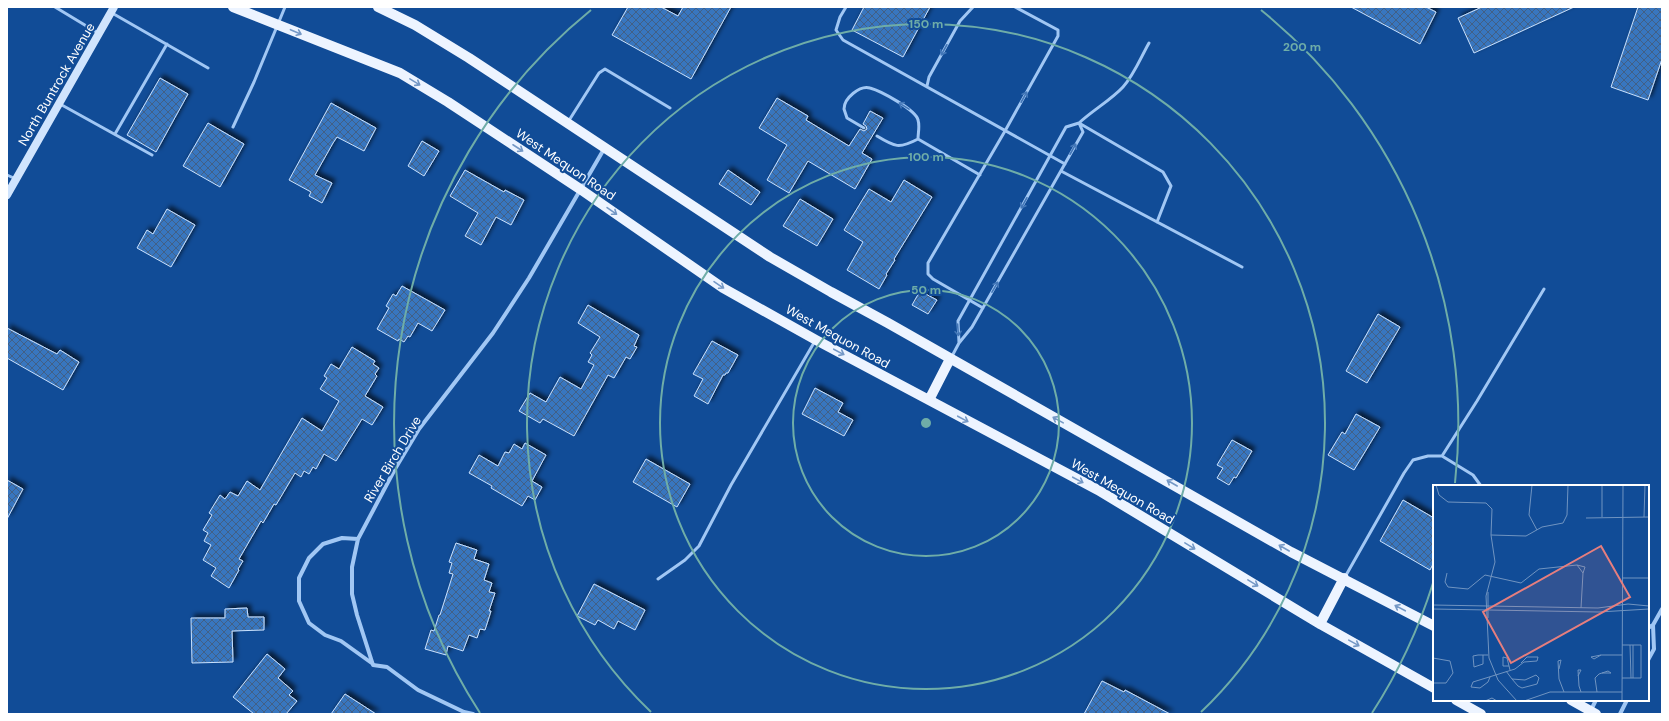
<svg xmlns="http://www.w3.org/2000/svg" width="1669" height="721" viewBox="0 0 1669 721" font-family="'DM Sans',sans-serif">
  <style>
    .building { fill: url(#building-cross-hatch); stroke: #c9e1fe; filter: url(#shadow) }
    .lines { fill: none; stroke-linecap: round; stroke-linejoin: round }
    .lane { stroke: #a1c7f4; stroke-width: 3 }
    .street { stroke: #a1c7f4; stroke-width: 4 }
    .secondary { stroke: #d0e4fd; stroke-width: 8 }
    .primary { stroke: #edf4ff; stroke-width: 10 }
    .oneway { stroke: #7498c6 }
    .oneway2 { stroke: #4377b8 }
    .ring { fill: none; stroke: #6fada8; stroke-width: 2 }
    .labels { text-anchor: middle; stroke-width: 4; stroke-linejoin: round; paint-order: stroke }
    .street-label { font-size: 13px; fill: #fff; stroke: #114c97 }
    .inset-road { fill: none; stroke: #7094c1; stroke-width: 1 }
    .view { fill: #e67e7e; fill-opacity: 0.15; stroke: #e67e7e; stroke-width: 2 }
    .inset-edge { fill: none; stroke: #fff; stroke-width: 2 }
    .centre { fill: #6fada8; stroke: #114c97; stroke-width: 2 }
    .ring-label { font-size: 12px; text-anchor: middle; font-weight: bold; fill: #6fada8; stroke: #114c97; stroke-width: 4; stroke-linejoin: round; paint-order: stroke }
  </style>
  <defs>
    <pattern id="building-cross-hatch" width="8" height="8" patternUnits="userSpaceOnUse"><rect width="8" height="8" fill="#3976bf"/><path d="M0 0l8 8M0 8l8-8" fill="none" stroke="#426186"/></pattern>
    <filter id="shadow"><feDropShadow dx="3.5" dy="-3.5" stdDeviation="2" flood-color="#0009"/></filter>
  </defs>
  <rect width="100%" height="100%" fill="#114c97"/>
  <!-- building -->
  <path class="building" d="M628,7H661L678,16L683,7H731L691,79L612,35Z
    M864,7H930L903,57L852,30Z
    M1351,7H1426L1436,12L1420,44Z
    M1482,7H1574L1474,53L1458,18Z
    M1638,7H1662V59L1648,100L1611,87Z
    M160,78L188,94L156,152L127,135Z
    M777,98L808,116L806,120L849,146L860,129L864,131L867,129L866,126L863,124L870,111L883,118L862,153L872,159L855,189L808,161L789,193L767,180L787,145L759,128Z
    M331,103L376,128L364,151L337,137L333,143L315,175L332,183L322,203L309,196L311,192L289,180Z
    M208,123L244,144L220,187L183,166Z
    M422,141L439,151L424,176L408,166Z
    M465,170L504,192L505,190L524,200L511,225L496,217L481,245L465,236L478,213L450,196Z
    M728,170L760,192L751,205L719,184Z
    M904,180L932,197L894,259L895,260L886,274L887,275L879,289L847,270L863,242L844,230L869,189L891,202Z
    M800,199L833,219L817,246L783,226Z
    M167,209L195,225L171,267L137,248L147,230L153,234Z
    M402,286L445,310L432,331L418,323L410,337L408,336L404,342L399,339L398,341L377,329L389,308L386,306L393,294L396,296Z
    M920,291L937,300L928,314L912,305Z
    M588,305L639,335L634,346L637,347L630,359L626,357L614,378L608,375L574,436L543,419L540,423L519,411L530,393L546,402L560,377L581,389L594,365L588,362L592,355L590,353L600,337L578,323Z
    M1378,314L1400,327L1367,383L1346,371Z
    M7,328L57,354L60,350L79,362L63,390L7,358Z
    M712,341L738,355L728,373H726L725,375H723L708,404L694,396L703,379L693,374Z
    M352,347L375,361L373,364L379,368L375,374L377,376L365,396L383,407L372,425L362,419L336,461L324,454L316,469L313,467L309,474L304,471L301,477L295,473L276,505L274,504L263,523L261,521L239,559L243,561L238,569L239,570L229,588L211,576L216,568L203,560L211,545L204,541L208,533L203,530L212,515L209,513L220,495L225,499L230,492L238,496L247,481L260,490L302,418L322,431L339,401L320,389L327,378L324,376L331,364L339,369Z
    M815,388L843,403L838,412L853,420L844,436L802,414Z
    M1356,414L1380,427L1354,470L1328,455L1342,432L1345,434Z
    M1232,440L1252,451L1236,478L1234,477L1229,485L1217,478L1223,468L1217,465Z
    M525,443L546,455L532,481L542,487L535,500L528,496L522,506L491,488L492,486L469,473L479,455L498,466L505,452L509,453L514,444L522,449Z
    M646,459L690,484L677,507L633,482Z
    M7,480L23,489L7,519Z
    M1403,500L1434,518V562L1430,570L1380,541Z
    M456,543L477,550L474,559L489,564L484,580L492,583L489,592L495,593L489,611H491L485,630L480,629L477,638L469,635L463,651L448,646L446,655L425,649L431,630L434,631L439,615H440L453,574L449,573L452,563L449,562Z
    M594,584L645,610L635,630L618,621L614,629L598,620L595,625L577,616Z
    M247,608L248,617H264V630L232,631L233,662L192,663L191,618H225V609Z
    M267,654L285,669L278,678L293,691L289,695L297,701L286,714H254L233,697Z
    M1102,681L1124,692L1125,690L1170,714H1084Z
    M345,694L376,714H331Z"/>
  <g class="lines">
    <!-- lane -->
    <path class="lane" d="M55,7L98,33
      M846,7L840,17L836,30L843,40L1065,164
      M112,13L208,68
      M1149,43C1141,57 1134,75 1123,87C1111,100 1093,110 1079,123L1163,172L1171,186L1157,222
      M927,86L929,77L960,21L973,7
      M60,104L152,155
      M568,122L599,73L605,69L670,108
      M233,127L254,82L285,7
      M864,128L847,118C846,115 845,112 844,109C844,98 860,85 870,88C881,91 916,110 918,120C920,126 918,133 918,139
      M115,134L167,44
      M877,136C895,147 899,149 918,139
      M918,139L980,175
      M1061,171L1242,267
      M7,175L16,179
      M983,308L933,279L928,274V263L1005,131L1058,36V30L1015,7
      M951,358L959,343L972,327L1083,132L1079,123L1066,127L958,321L959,343
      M1442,456L1473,475L1481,486
      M1345,577L1404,473L1413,460L1428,456H1442L1477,401L1544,289
      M658,579L685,560L699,546L731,485L815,341"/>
    <!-- street -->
    <path class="street" d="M358,539L342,538L323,544L309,558L299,578V601L309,623L325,635L341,641L373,664
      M1648,628L1653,625
      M1648,660L1654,649L1653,625L1662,609
      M1591,710L1596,700
      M473,714L464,712L418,690L387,667L373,665L357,615L352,594V567L358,539L395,469L419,429L493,333L529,278L604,149
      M1620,714L1627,700"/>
    <!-- secondary -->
    <path class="secondary" d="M7,195L114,7"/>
    <!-- primary -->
    <path class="primary" d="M233,7L400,73L448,102L580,189L723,288L816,340L1098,490L1320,624L1434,688
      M378,7L415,25L469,58L770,257L831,292L888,323L1291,552L1434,626
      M929,400L950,359
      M1320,624L1344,578
      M1456,700L1481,714
      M1571,700L1596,714"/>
  </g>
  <!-- one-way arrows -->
  <defs><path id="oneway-shaft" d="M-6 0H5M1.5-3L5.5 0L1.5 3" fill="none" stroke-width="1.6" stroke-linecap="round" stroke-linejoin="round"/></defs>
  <g class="oneway">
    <use href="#oneway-shaft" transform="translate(296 32) rotate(23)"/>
    <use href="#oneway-shaft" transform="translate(415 82) rotate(31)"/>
    <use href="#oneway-shaft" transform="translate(518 148) rotate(33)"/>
    <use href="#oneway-shaft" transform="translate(612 211) rotate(35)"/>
    <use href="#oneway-shaft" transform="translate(719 285) rotate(34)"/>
    <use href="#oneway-shaft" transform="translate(839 352) rotate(28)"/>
    <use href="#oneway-shaft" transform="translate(963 419) rotate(28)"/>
    <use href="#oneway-shaft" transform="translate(1058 420) rotate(-151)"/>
    <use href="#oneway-shaft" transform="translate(1078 480) rotate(28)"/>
    <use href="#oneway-shaft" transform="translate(1172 483) rotate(-150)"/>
    <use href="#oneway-shaft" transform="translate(1190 546) rotate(31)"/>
    <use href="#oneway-shaft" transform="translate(1284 548) rotate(-150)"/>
    <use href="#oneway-shaft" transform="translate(1253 583) rotate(31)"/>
    <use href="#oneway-shaft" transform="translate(1400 608) rotate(-152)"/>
    <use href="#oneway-shaft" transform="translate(1354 643) rotate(29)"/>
  </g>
  <g class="oneway2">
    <use href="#oneway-shaft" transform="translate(944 50) rotate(119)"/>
    <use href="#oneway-shaft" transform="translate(1024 97) rotate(-61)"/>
    <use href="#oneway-shaft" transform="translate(904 106) rotate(-148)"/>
    <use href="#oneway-shaft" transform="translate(1073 149) rotate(-61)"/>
    <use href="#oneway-shaft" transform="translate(1024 203) rotate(119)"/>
    <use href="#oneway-shaft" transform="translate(995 287) rotate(-60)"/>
    <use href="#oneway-shaft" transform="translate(958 330) rotate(86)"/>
  </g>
  <!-- distance rings -->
  <g class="ring">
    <circle cx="926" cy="423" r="133"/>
    <circle cx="926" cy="423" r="266"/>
    <path d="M651 712A399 399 0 1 1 1201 712"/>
    <path d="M1433 583A532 532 0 0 1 1372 713M480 713A532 532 0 0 1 591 10M1261 10A532 532 0 0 1 1455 483"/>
  </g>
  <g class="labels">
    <!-- street labels -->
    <g class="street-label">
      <text transform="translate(56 84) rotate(-60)" y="5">North Buntrock Avenue</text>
      <text transform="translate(566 164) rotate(34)" y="5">West Mequon Road</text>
      <text transform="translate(838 336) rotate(29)" y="5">West Mequon Road</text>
      <text transform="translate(392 459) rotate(-59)" y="5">River Birch Drive</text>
      <text transform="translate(1123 491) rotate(30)" y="5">West Mequon Road</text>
    </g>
  </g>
  <!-- overview -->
  <g transform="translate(1433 485)">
    <rect width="216" height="216" fill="#114c97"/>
    <path class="inset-road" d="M3,0L6,10L15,17L53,18L59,24L58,50L62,77L53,111L56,173L65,195L84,216M99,0L96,30L104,45M169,32V0M211,32L212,0M153,33L216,32M58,50L93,51L109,42L130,38L134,30L135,0M144,80L152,82L150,88M14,88L12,97L15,102L35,104L52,90L88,98L106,84L144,80L150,88L148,123M189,93H216M0,120L165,123L195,119L216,121M0,124L166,127L216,124M55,133V107M197,160L198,193M200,160V193M50,170V179L41,182L40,171L45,170H55M168,170L161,174L158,172L168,170H189M0,173L17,176L20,188L13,198H0M76,181H70V172L74,173L77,185M126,184L128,175L125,176L126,194L131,207M73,186L79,194L85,201L89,203L104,199L106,193L103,190L92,195L79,194M145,191L148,185H145L146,201L148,207M57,192L55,197L47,203L38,202L40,197L82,184L91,177L104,176L105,172H94L88,178M189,193H208V160H189M164,207L162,193L166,189L175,186L178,188H169M52,216L59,213L64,216M91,216L117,207H189M189,216L190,0"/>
    <path class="view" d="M168,61L197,112L78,178L50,127Z"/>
    <rect width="216" height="216" class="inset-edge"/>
  </g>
  <circle cx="926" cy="423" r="6" class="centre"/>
  <g class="ring-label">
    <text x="926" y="28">150 m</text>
    <text x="1302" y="51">200 m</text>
    <text x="926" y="161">100 m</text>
    <text x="926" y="294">50 m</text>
  </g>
  <!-- border -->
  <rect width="1669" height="721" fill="none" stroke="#ffffff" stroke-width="16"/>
</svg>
